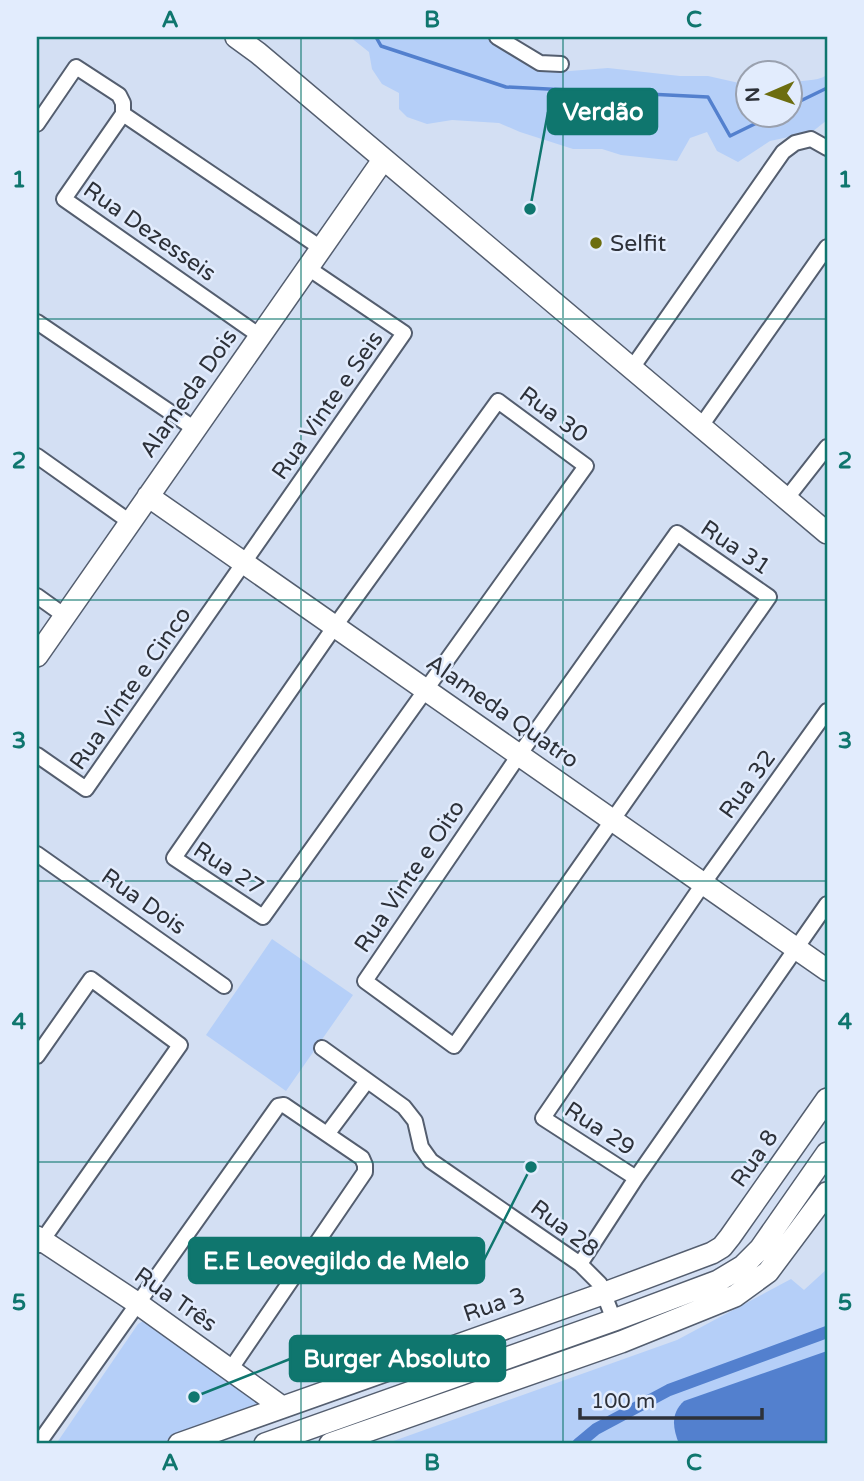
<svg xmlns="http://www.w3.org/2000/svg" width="864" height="1481" viewBox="0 0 864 1481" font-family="'Varela Round',sans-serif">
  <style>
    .green { fill: #b5cff8 }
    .water { fill: #5380ce }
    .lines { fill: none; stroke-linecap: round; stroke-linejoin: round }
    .stream { stroke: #5380ce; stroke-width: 3.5 }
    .canal { stroke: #5380ce; stroke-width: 12 }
    .street-casing { stroke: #545e6f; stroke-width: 18 }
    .secondary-casing { stroke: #545e6f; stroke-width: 24 }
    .street { stroke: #fff; stroke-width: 14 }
    .secondary { stroke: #fff; stroke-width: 21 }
    .grid { fill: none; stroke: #0f766e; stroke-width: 2; stroke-opacity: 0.55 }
    .poi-dot { fill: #6c6d0f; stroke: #e2ecfd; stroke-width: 2.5 }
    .labels { text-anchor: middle; stroke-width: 5; stroke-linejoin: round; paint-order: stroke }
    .street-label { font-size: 23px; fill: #2d3139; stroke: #e2ecfd }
    .poi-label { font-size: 23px; fill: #2d3139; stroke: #e2ecfd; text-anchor: start }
    .leader { fill: none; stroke: #0f766e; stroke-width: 2.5 }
    .callout-dot { fill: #0f766e; stroke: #e2ecfd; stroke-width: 2.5 }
    .callout { fill: #0f766e; stroke: #0f766e; stroke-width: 2.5 }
    .callout-label { font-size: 24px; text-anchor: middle; font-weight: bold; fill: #fff }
    .neatline { fill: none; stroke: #0f766e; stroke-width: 2.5 }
    .grid-label { font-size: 23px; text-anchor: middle; font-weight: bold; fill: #0f766e }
  </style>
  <rect width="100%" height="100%" fill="#d3dff3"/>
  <!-- green -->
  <path class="green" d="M350,37H485L533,66L557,72L608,68L680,76H708L748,85V116H790L791,84C804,78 814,83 827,75V120L812,132L770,141L738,162L717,151L707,132L690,138L677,161L621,155L602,149H573L520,132L499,123L452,120L427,124L407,117L399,109V93L382,84L372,69L369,52Z
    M272,939L353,995L286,1091L206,1035Z
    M827,1269V1444H385L677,1340L791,1279L804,1290Z
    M145,1320L270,1404L173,1444H56L138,1324Z"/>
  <!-- water -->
  <path class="water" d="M827,1351V1444H679C673,1428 670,1414 684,1401Z"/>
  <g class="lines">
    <!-- stream -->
    <path class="stream" d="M376,37L381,46L506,87L708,97L730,136L771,116
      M790,106L827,88"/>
    <!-- canal -->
    <path class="canal" d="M578,1444L596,1429L669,1390L827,1332"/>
    <defs>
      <path id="street" d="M497,37L540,63L561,64
        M123,114L321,248
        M37,124L76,67L119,95L123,103V114L64,199L260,336
        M37,322L195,429
        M632,368L783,152L795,143L811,139L827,148
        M498,401L586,466L263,917L174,858L335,626Z
        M701,426L827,247
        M37,456L130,522
        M787,498L827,447
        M677,533L769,597L454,1046L365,981L519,755Z
        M37,596L65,616
        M827,711L703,884L543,1118L636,1178L827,904
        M37,755L86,789L404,333L308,268
        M37,854L224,986
        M322,1048L404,1107L415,1121L421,1147L431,1161L580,1264L600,1284L614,1320
        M37,1056L91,979L180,1045L39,1245
        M328,1133L367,1081
        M580,1264L636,1178
        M38,1444L278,1106L284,1105L362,1158L365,1165V1172L230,1370"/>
      <path id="secondary" d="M236,37L258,53L827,533
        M148,496L827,970
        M37,656L383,160
        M37,1237L137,1303L282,1407
        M179,1444L605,1293L712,1253L722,1247L730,1237L827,1099
        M265,1444L614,1320L718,1281L743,1266L760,1249L827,1153
        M330,1444L621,1342L735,1296L768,1272L827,1193"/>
    </defs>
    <!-- street casing -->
    <use href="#street" class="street-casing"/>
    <!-- secondary casing -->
    <use href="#secondary" class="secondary-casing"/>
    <!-- street -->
    <use href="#street" class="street"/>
    <!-- secondary -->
    <use href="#secondary" class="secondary"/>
  </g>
  <!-- grid -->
  <path class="grid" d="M301,37V1444M563,37V1444M37,319H827M37,600H827M37,881H827M37,1162H827"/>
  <!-- markers -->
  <circle class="poi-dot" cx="596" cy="243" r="7"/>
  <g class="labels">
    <!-- street labels -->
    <g class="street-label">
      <text transform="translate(150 231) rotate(35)" y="8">Rua Dezesseis</text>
      <text transform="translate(188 393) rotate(-55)" y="8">Alameda Dois</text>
      <text transform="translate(327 405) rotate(-55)" y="8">Rua Vinte e Seis</text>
      <text transform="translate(554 414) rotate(36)" y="8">Rua 30</text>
      <text transform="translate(736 547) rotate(34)" y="8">Rua 31</text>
      <text transform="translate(130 688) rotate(-55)" y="8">Rua Vinte e Cinco</text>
      <text transform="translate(503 711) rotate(35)" y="8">Alameda Quatro</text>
      <text transform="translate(747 784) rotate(-54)" y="8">Rua 32</text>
      <text transform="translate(229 868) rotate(33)" y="8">Rua 27</text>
      <text transform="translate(409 876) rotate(-56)" y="8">Rua Vinte e Oito</text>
      <text transform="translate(144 901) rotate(35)" y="8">Rua Dois</text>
      <text transform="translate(600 1128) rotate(33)" y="8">Rua 29</text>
      <text transform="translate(754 1158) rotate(-55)" y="8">Rua 8</text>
      <text transform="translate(565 1228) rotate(37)" y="8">Rua 28</text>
      <text transform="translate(176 1299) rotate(35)" y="8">Rua Três</text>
      <text transform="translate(494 1304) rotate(-19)" y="8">Rua 3</text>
    </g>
    <!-- poi labels -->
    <g class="poi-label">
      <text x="610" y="251">Selfit</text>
    </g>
  </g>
  <!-- callouts -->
  <path class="leader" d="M530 209L548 112M531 1167L484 1260M194 1397L290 1359"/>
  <g class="callout-dot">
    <circle cx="530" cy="209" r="7"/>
    <circle cx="531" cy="1167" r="7"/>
    <circle cx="194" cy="1397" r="7"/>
  </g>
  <g class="callout">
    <rect x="548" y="89" width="109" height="45" rx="7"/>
    <rect x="189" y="1238" width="295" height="45" rx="7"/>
    <rect x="290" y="1336" width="215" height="45" rx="7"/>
  </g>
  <g class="callout-label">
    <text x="603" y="120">Verdão</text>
    <text x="336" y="1269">E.E Leovegildo de Melo</text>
    <text x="397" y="1367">Burger Absoluto</text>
  </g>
  <!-- border -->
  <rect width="864" height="1481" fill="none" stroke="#e2ecfd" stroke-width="77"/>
  <!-- north arrow -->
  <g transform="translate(769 94) rotate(268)"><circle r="33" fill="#e2ecfd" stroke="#9aa1af" stroke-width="2"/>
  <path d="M0-5L12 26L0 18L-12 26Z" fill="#6c6d0f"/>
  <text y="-10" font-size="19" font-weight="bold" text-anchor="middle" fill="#2d3139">N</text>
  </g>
  <!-- scale -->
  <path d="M580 1408v10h182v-10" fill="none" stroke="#2d3139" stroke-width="3.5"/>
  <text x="591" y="1408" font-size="21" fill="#2d3139" stroke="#e2ecfd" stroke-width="5" paint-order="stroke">100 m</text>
  <rect x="38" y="38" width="788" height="1404" class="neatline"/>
  <g class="grid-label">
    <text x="170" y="27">A</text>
    <text x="432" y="27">B</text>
    <text x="694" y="27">C</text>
    <text x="19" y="187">1</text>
    <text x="845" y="187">1</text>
    <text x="19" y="468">2</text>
    <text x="845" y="468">2</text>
    <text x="19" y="748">3</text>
    <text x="845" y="748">3</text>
    <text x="19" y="1029">4</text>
    <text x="845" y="1029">4</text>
    <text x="19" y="1310">5</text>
    <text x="845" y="1310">5</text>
    <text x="170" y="1470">A</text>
    <text x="432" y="1470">B</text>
    <text x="694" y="1470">C</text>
  </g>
</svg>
